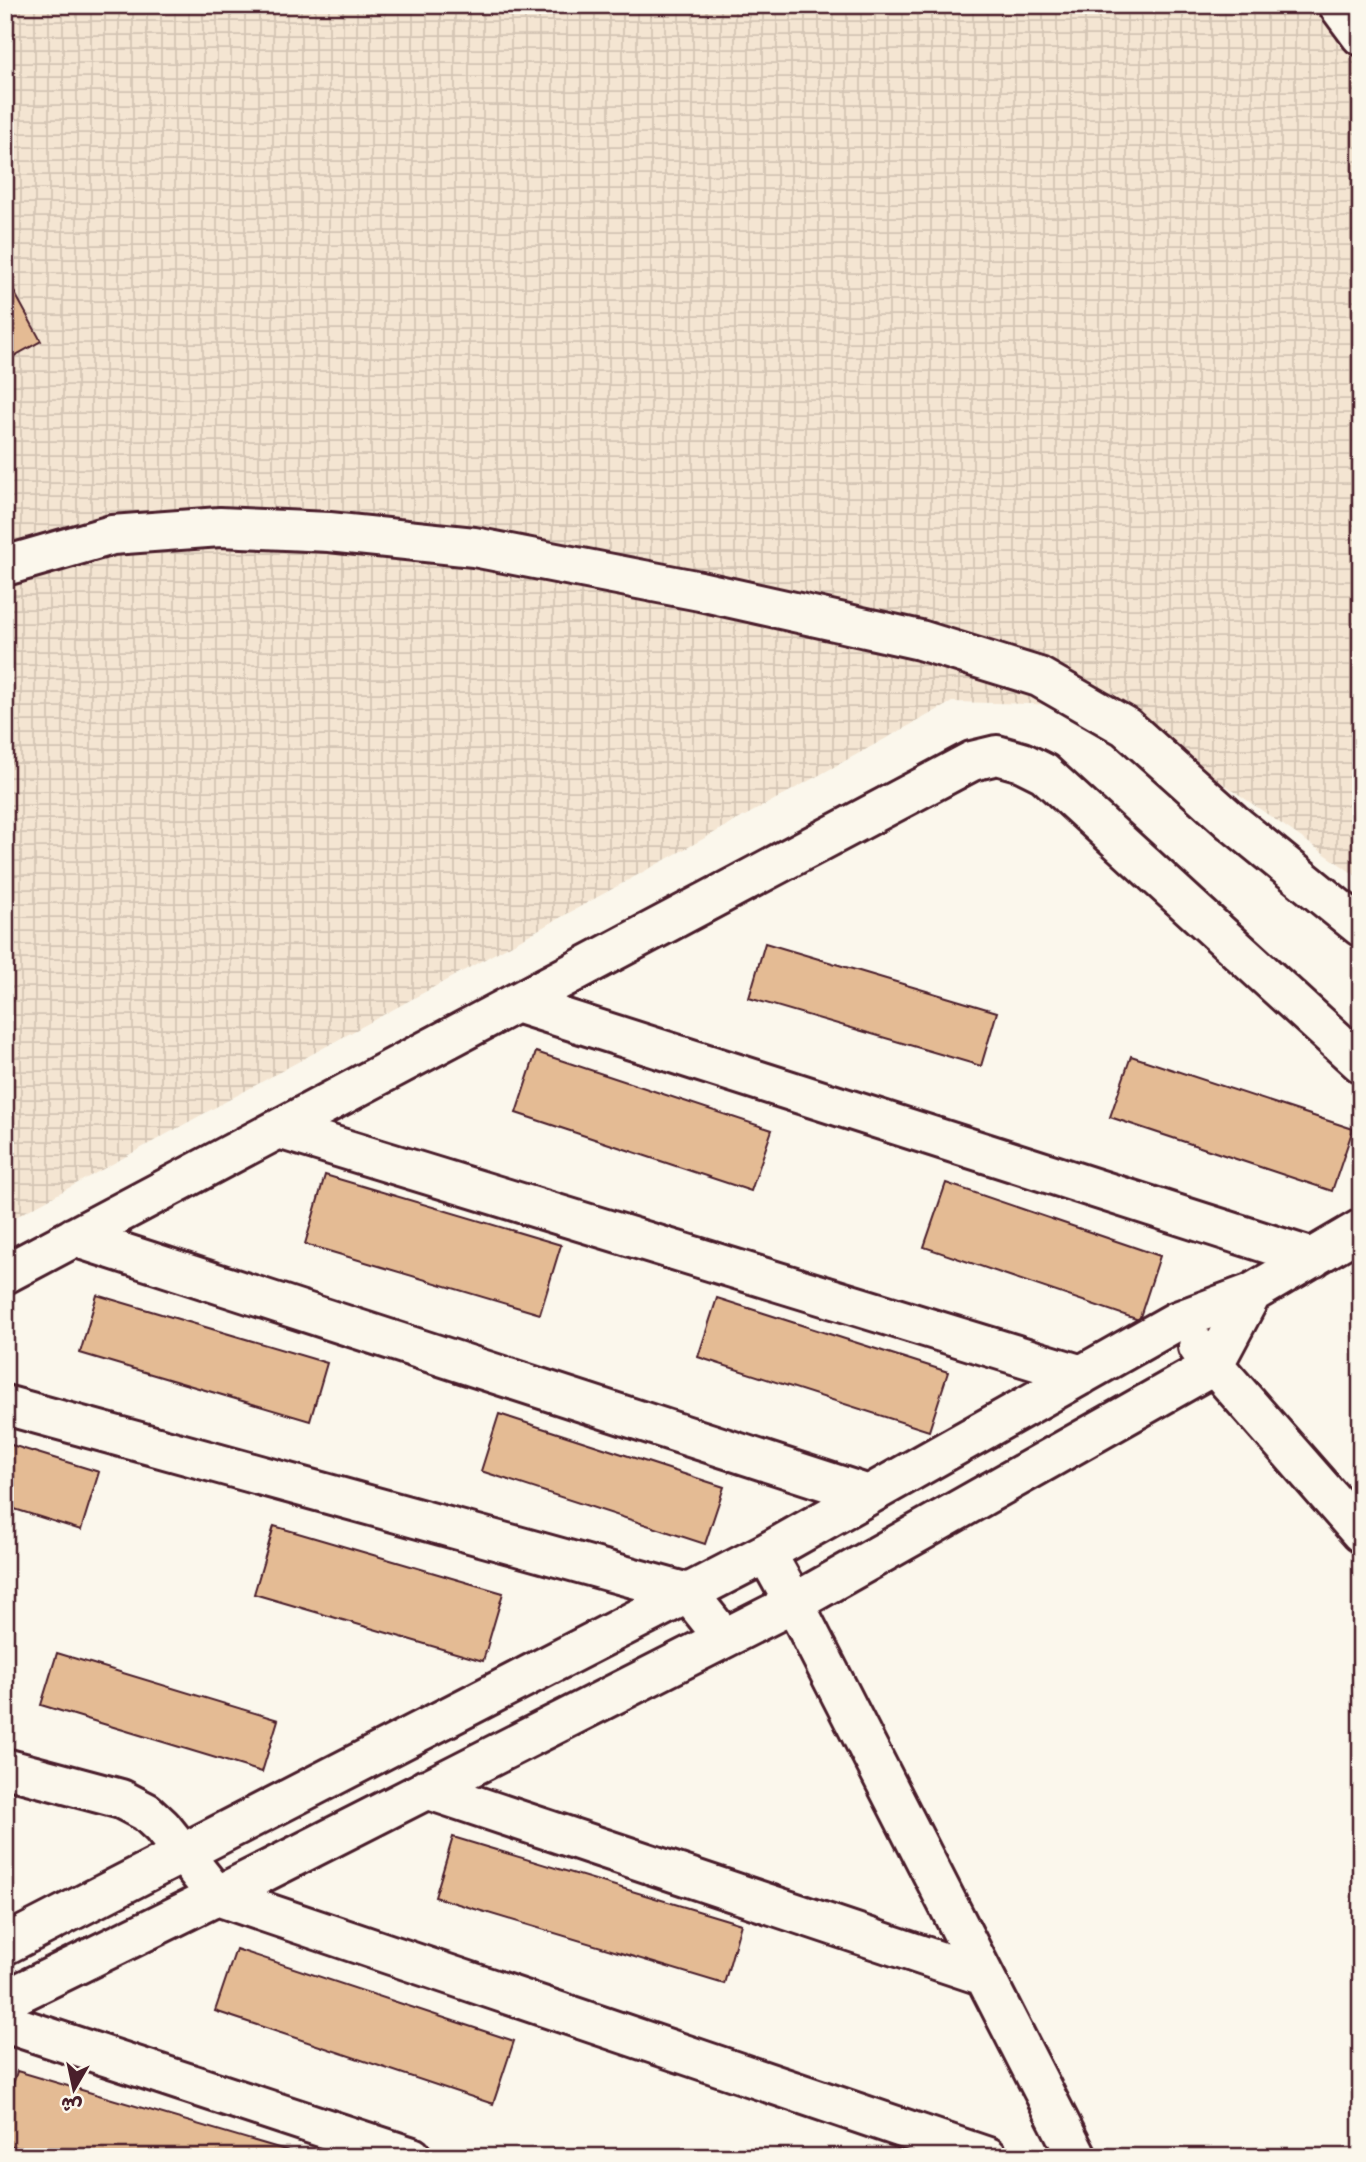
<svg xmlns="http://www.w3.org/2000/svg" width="1366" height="2162" viewBox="0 0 1366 2162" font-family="Mynerve,'Playpen Sans Arabic',sans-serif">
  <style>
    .industrial { fill: url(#industrial-grid) }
    .building { fill: #e4bb94; stroke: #4a1f2b; stroke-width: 2 }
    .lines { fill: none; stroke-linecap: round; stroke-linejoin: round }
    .minor-casing { stroke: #4a1f2b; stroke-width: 44 }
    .minor { stroke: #fbf7ec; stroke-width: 38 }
  </style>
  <defs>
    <pattern id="industrial-grid" width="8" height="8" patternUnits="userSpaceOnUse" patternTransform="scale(1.75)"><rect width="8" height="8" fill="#f4e5d2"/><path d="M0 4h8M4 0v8" fill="none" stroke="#d3c4b4"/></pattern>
  </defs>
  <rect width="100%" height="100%" fill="#fbf7ec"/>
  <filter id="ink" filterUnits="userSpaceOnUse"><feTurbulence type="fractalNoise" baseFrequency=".0143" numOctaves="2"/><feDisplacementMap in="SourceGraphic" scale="14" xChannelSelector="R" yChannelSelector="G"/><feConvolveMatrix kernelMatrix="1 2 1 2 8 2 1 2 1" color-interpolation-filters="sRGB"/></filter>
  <g filter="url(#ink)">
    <!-- industrial -->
    <path class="industrial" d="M5,5H1361V879L1111,706L952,702L5,1223Z"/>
    <!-- building -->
    <path class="building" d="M5,275L41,341L5,361Z
      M765,943L997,1012L981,1066L749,998Z
      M536,1052L772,1130L751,1191L516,1113Z
      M1131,1056L1353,1129L1332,1191L1110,1117Z
      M325,1175L561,1245L540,1314L305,1244Z
      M946,1183L1160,1256L1139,1320L924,1247Z
      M97,1295L327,1363L310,1421L80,1353Z
      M717,1298L948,1372L929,1431L698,1357Z
      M499,1414L724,1487L705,1544L481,1471Z
      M5,1443L99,1472L81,1530L5,1506Z
      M274,1526L503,1593L483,1661L254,1594Z
      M57,1653L278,1720L262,1772L41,1705Z
      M453,1837L741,1924L724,1984L435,1897Z
      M236,1949L514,2041L493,2104L215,2011Z
      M17,2071L299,2154L298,2157H48L5,2144V2111Z"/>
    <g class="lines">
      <defs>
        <path id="minor" d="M1338,5L1361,36
          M5,566L112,535L220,527L329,532L474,547L700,591L920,640L1039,677L1126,727L1232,822L1361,927
          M516,1003L1313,1258
          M279,1129L1082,1375
          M74,1237L869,1495
          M5,1274L972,761L997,755L1022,762L1044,773L1361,1063
          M1198,1347L1361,1533
          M5,1405L688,1593L724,1638
          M766,1553L794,1603L1077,2157
          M5,1768L121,1799L146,1812L162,1827L217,1896L988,2157
          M426,1789L984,1976
          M5,1945L766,1553L1177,1321L1252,1293L1361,1229
          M5,2000L217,1896L794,1603L1213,1366L1252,1293
          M5,2023L412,2157"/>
      </defs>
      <!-- minor casing -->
      <use href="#minor" class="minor-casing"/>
      <!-- minor -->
      <use href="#minor" class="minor"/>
    </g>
  </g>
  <!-- margin -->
  <rect width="1366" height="2162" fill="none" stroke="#fbf7ec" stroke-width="28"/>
  <rect x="14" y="14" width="1338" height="2134" fill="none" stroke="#4a1f2b" stroke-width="2.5" filter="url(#ink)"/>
  <!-- north arrow -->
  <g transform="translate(74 2089) rotate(189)" stroke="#fbf7ec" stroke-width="5" paint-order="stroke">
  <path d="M0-5L12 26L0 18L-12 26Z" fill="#4a1f2b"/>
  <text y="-10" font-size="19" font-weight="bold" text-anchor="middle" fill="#4a1f2b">ش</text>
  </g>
</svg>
